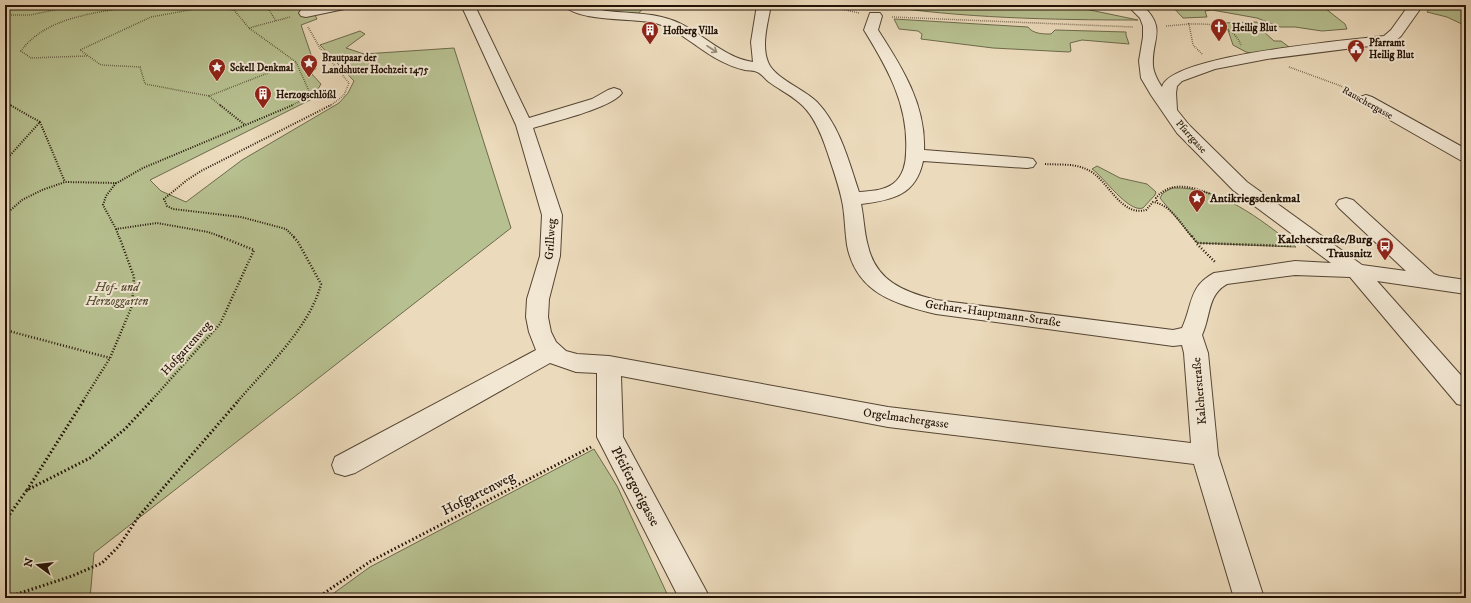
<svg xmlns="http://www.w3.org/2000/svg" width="1471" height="603" viewBox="0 0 1471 603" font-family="'IM FELL DW Pica',serif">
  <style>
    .green { fill: #b7c090; stroke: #6d6a4b }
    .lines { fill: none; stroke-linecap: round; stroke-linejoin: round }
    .minor-casing { stroke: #554533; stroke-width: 2 }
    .path-far3 { stroke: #231306; stroke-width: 1.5; stroke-dasharray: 0.5 1.5; stroke-linecap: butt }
    .path-far2 { stroke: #231306; stroke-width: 2; stroke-dasharray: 1 1.5; stroke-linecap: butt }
    .path-far1 { stroke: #231306; stroke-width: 2.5; stroke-dasharray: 1 2; stroke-linecap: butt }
    .path { stroke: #231306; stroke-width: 3; stroke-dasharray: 1.5 2.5; stroke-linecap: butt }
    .minor { fill: #f2e7d3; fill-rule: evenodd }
    .oneway { stroke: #958877 }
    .labels { text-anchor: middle; stroke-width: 4; stroke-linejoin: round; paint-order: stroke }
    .far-poi-label { font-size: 10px; font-weight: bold; fill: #231306; stroke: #f2e7d3; text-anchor: start }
    .far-street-label { font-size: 10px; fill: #231306; stroke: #f2e7d3 }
    .poi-label { font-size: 12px; font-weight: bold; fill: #231306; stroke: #f2e7d3; text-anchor: start }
    .street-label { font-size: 12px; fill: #231306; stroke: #f2e7d3 }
    .park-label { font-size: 12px; font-style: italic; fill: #575036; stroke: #f2e7d3 }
    .near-street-label { font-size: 14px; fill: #231306; stroke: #f2e7d3 }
  </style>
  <rect width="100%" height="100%" fill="#ebdabb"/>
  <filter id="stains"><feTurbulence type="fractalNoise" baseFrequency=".005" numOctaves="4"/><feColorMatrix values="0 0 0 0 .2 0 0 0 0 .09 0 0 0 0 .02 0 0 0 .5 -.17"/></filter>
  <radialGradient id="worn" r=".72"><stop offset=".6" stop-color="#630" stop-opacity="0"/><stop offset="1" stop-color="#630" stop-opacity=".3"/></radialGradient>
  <!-- green -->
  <path class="green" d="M5,5H310L317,19L301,25L316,69L310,72L321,84L312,99L150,180L161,191L186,202L242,160L339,103L348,93L354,81L320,45L360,31L365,34L346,48L364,54L454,48L511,228L94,553L90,598H5Z
    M577,5H646L636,16L622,15Z
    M875,5H1066L1138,20C1050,20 962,18 875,5Z
    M1171,5H1321L1345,24L1347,29L1322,31L1295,27H1280L1257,18L1212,10L1205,11L1207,17L1183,18Z
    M1432,5H1466V26L1447,17L1427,12Z
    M894,19L1028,27C1033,34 1043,34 1051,34L1055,30L1126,32V35L1129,44L1082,40L1070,43L1071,51L1069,52L993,48L921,39L922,34L918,31L899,29Z
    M1257,22L1262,30L1274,41H1281L1289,47L1254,54L1246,52L1233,45L1228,30L1222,23Z
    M1097,166L1120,178L1147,184L1156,192L1155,195L1143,208C1128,213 1104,177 1092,169Z
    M1172,188C1220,186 1260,219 1296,247L1197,243L1160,198L1163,193Z
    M594,449L617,486L669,598H327L370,567Z"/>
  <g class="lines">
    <defs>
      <path id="minor" d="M325,5H351L349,8L306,17L301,16L299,13L301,10Z
        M458,5L475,6L529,118L592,99L608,90L614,88L620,90L622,93C612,108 552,122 533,128L562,215L560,256L549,299L548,317L551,332L556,342L566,351L577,354L609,356L888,407L1191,443L1184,353L1182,345L1173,346L936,314C895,304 856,293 847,245C845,232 845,219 843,206C840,188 833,169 827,151C822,136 815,118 803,106C793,96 780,90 769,82C765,79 761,73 757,72C754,70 749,71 745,70C736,68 726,64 717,59C697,48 678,29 655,23C636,18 576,22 564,5C570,5 577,4 583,5C591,7 599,10 607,11C632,14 656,12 679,23C704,35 725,58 753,62L751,42L757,5H771C768,22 761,45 768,62C774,78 804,89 817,102C840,126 849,162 859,192C870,191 884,191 894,183C903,176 906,163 906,153C909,106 888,69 864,30L870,13H880L882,16L878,30C902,67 926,105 924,150L1027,158L1033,159L1036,163L1033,167L1027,168L923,161C916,195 893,200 861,204C864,218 864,232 868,246C876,281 904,292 936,300L1173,330L1182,328C1193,305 1188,287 1214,273L1295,261L1331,263L1233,190L1177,133L1151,95L1141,78L1139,61L1143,37V26L1140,18L1127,5H1142C1168,29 1151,39 1153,66C1154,74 1158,81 1162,87C1170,55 1350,40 1384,36L1391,30L1409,5H1423L1401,36L1393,43L1267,59L1215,69L1182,81L1177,86L1176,93L1177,110L1189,125L1247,182L1362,265L1406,271L1339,208L1336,204L1339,200L1346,198L1353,200L1434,274L1439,276L1466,280V294L1377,281L1466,381V406L1457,404L1350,277L1295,275L1227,284C1207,295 1211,316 1202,335L1208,353L1218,455L1264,598H1234L1194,464L888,427L621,376L623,437L710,598H679L597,437V373L576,372L550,363L355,473L345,476L335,473L332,465L335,457L536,350L529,332L526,317L527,299L540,256L542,215L516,125L463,9Z
        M1366,95L1372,97L1466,149V161L1460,160L1360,103L1358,100L1360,97Z"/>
    </defs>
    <!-- minor casing -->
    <use href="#minor" class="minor-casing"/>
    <!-- path-far3 -->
    <path class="path-far3" d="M266,5L276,21
      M823,5L859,13
      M1103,5L1118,7
      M5,15H30L79,5
      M892,17L1133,27
      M1166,26L1189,24
      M308,27L320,48L349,83L344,95L330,106
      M249,28L290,17
      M1202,54L1193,45L1189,24C1210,24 1232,23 1241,45
      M87,56L31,58L21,51C47,15 100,13 140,5
      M1289,67L1341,86L1351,92
      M209,96L296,62
      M5,102L12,106
      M221,106L209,96L145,84L140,67L101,65L80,50L151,17L206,7L234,10L249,28L296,62L309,91L303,100L290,106"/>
    <!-- path-far2 -->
    <path class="path-far2" d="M220,105L245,125
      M40,122L65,182
      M5,161L40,122L10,105
      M1045,164C1059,165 1075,163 1088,170C1108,179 1120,217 1146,210L1153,202C1170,204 1182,225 1192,237
      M116,183L106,196L103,205L116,229L157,223L208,232L222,237
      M1157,201L1156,198C1173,177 1200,190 1221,198L1223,195
      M5,215L22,200L42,190L65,182L117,183L143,168L293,105
      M116,229L119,237
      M294,237L286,229L241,217L173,209L167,206L164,199L187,180L201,171L331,105"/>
    <!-- path-far1 -->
    <path class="path-far1" d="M1192,236L1197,243L1291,246
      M1197,244L1215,262
      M5,330L110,358
      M83,401L110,358L132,306L134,277L119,236
      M151,401L220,324L254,250L219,236
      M238,401C267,367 310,327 321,284L298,242L293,236"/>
    <!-- path -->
    <path class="path" d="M27,490L84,400
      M5,521L27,490L90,458L125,429L152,400
      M5,598L72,576L102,563L119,546L139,516L239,400
      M317,598L371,561L591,447"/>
    <!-- minor -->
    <use href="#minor" class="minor"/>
  </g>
  <!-- one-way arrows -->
  <defs><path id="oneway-shaft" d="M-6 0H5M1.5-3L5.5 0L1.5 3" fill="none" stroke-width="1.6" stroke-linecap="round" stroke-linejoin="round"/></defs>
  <use class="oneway" href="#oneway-shaft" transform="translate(712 49) rotate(33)"/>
  <!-- icons -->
  <defs>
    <symbol id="church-pin" viewBox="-11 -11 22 30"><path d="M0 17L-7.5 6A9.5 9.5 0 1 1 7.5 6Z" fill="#8f2418" stroke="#f2e7d3"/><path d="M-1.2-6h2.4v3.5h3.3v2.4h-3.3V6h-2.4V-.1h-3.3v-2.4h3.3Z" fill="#fff"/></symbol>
    <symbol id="building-pin" viewBox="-11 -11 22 30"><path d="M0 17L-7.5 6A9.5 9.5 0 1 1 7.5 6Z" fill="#8f2418" stroke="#f2e7d3"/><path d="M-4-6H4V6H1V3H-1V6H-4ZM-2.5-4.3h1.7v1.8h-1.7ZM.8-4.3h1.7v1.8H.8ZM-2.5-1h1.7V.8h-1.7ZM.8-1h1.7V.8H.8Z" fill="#fff"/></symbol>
    <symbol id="civic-pin" viewBox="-11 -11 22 30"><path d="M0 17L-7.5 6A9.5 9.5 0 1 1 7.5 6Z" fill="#8f2418" stroke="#f2e7d3"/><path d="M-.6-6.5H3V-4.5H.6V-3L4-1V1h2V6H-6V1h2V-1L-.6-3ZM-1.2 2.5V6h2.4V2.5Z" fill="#fff"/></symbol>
    <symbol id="sight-pin" viewBox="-11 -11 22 30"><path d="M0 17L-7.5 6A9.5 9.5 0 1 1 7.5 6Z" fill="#8f2418" stroke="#f2e7d3"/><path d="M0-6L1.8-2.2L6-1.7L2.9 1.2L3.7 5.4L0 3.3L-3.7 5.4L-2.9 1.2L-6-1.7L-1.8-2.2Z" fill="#fff"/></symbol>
    <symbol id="bus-pin" viewBox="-11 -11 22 30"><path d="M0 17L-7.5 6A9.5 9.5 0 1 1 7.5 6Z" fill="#8f2418" stroke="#f2e7d3"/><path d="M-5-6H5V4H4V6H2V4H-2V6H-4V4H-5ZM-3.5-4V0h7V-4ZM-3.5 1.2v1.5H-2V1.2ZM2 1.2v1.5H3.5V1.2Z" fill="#fff"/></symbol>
  </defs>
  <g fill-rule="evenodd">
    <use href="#church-pin" x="1209" y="17" width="20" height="27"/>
    <use href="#building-pin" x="640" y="20" width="20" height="27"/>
    <use href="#civic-pin" x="1346" y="38" width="20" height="27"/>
    <use href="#sight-pin" x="299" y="53" width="20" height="27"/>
    <use href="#sight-pin" x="207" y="57" width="20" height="27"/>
    <use href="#building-pin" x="253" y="84" width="20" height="27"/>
    <use href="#sight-pin" x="1187" y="188" width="20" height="27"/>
    <use href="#bus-pin" x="1375" y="236" width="20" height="27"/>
  </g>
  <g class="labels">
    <!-- far-poi labels -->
    <g class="far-poi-label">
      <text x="1232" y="31">Heilig Blut</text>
      <text x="663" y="34">Hofberg Villa</text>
      <text x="1369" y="46">Pfarramt<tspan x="1369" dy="12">Heilig Blut</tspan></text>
      <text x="322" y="61">Brautpaar der<tspan x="322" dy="12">Landshuter Hochzeit 1475</tspan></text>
      <text x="230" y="71">Sckell Denkmal</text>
      <text x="276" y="98">Herzogschlößl</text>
    </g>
    <!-- far-street labels -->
    <g class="far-street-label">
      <text transform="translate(1368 102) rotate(29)" y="4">Rauschergasse</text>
      <text transform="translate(1192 136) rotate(48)" y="4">Pfarrgasse</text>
    </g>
    <!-- poi labels -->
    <g class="poi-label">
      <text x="1210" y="202">Antikriegsdenkmal</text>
      <text x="1372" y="243" text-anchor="end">Kalcherstraße/Burg<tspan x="1372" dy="14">Trausnitz</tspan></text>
    </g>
    <!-- street labels -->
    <g class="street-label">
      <text transform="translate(550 239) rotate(-86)" y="4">Grillweg</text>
      <text transform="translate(993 313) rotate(8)" y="4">Gerhart-Hauptmann-Straße</text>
      <text transform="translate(186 348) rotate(-48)" y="4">Hofgartenweg</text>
      <text transform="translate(1199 391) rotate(-95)" y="4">Kalcherstraße</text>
      <text transform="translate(906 418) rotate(8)" y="4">Orgelmachergasse</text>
    </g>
    <!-- park labels -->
    <g class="park-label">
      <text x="117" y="291">Hof- und<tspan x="117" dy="14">Herzoggarten</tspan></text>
    </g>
    <!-- near-street labels -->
    <g class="near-street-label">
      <text transform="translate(636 486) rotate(62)" y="5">Pfeifergorigasse</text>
      <text transform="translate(478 493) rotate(-27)" y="5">Hofgartenweg</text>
    </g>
  </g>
  <!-- margin -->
  <rect width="1471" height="603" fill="none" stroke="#ebdabb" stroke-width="20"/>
  <rect x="6" y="6" width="1459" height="591" fill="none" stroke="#231306" stroke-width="2"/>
  <rect x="10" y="10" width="1451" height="583" fill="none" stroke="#231306"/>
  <!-- north arrow -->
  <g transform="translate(38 565) rotate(285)" stroke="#f2e7d3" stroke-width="3" paint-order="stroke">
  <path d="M0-3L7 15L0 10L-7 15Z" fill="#231306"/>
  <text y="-6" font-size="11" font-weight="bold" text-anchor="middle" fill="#231306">N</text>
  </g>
  <rect width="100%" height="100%" filter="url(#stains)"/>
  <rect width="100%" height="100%" fill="url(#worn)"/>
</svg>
